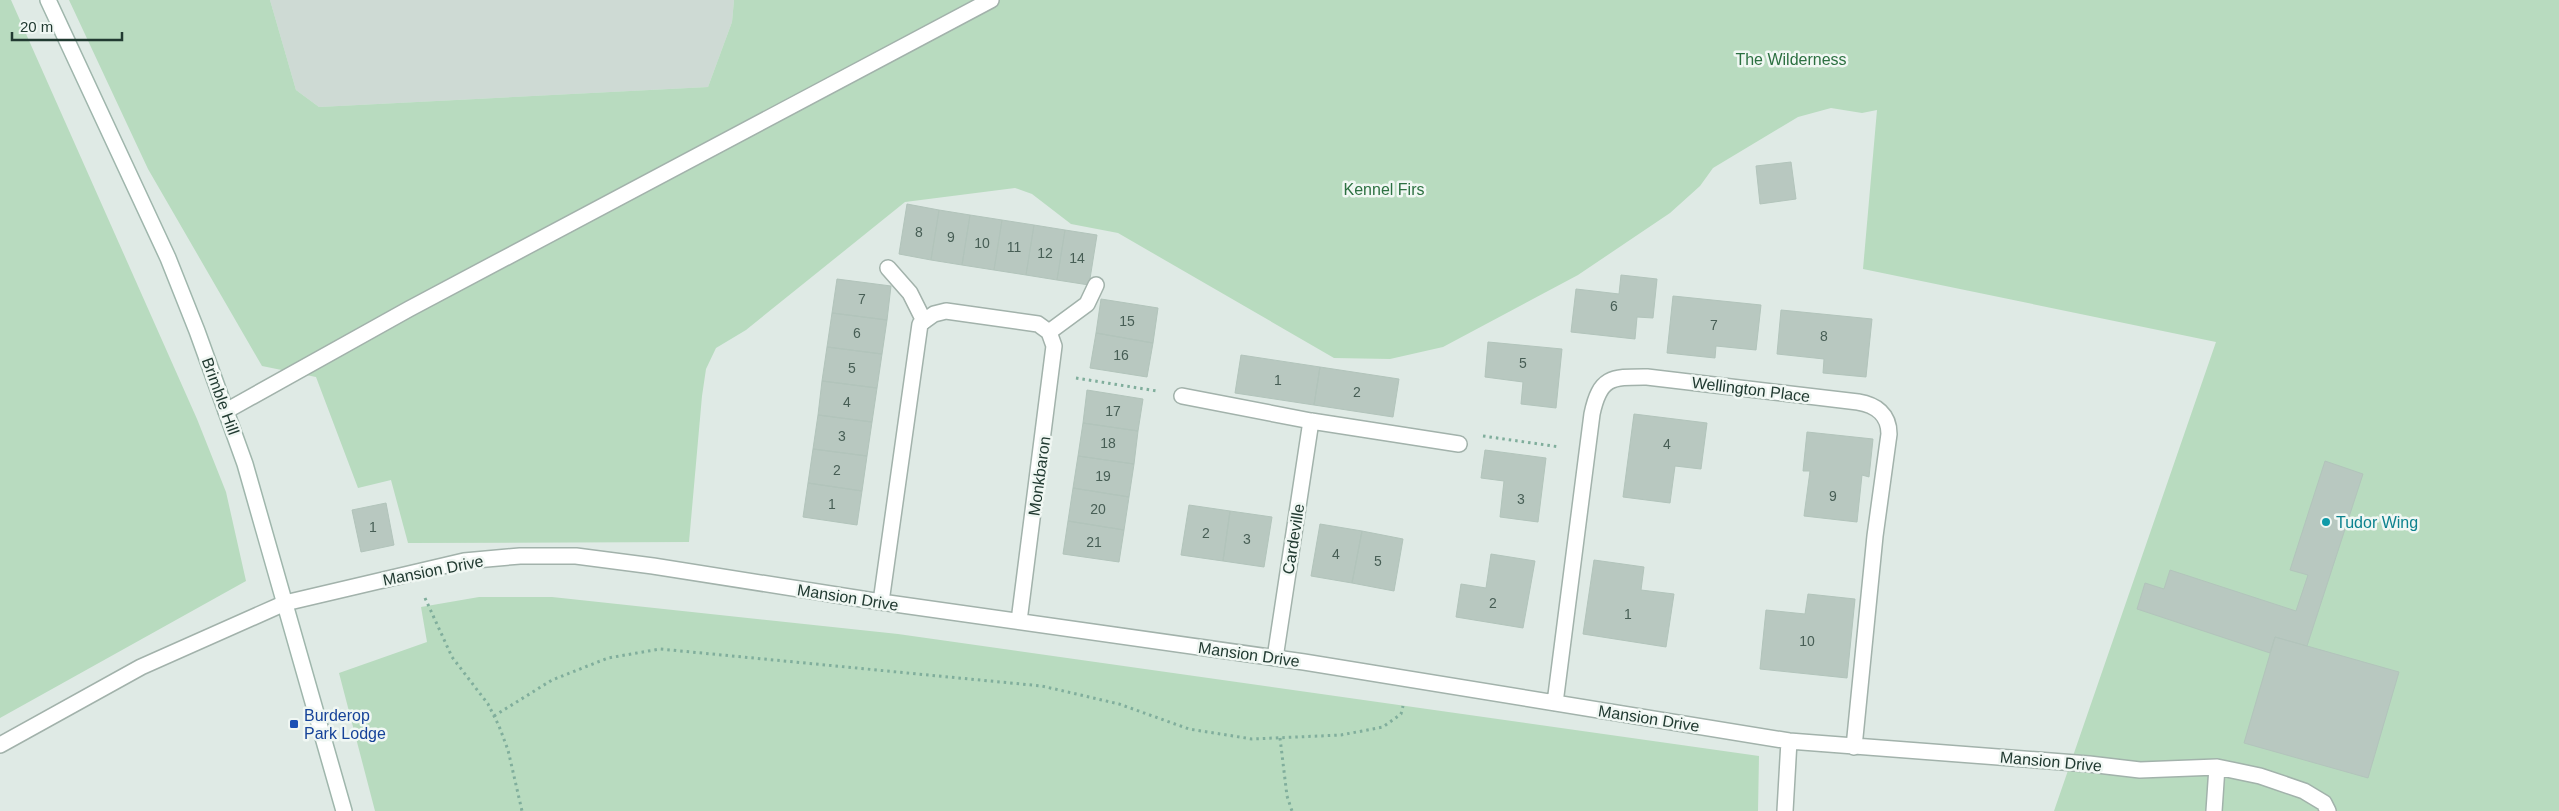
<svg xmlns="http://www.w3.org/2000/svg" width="2559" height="811" viewBox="0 0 2559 811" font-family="Helvetica,sans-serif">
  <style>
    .built { fill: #cedad4 }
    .green { fill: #b8dbbf }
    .building { fill: #b8c8c0; stroke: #b2c4bb }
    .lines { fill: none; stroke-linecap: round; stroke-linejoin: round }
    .lane-casing { stroke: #a2b2ab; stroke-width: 18 }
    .street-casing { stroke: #a2b2ab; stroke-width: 18 }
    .secondary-casing { stroke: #9fb6ac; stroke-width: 18 }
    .path { stroke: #80ae9c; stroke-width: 3; stroke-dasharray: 2.5 4; stroke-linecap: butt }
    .lane { stroke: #fff; stroke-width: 15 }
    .street { stroke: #fff; stroke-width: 15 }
    .secondary { stroke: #fff; stroke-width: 15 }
    .culture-dot { fill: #0f9aa8; stroke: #f0f7f3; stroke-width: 2 }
    .transit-dot { fill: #1a4fb4; stroke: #f0f7f3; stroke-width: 2 }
    .labels { text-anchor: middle; stroke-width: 5; stroke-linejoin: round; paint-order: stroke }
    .number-label { font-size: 14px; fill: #475e55 }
    .park-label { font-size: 16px; fill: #2c7041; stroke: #f0f7f3 }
    .street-label { font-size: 16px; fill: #213a31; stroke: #f0f7f3 }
    .culture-label { font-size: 16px; fill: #0d838f; stroke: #f0f7f3; text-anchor: start }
    .transit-label { font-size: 16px; fill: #164399; stroke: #f0f7f3; text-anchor: start }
  </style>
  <rect width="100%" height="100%" fill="#dfeae5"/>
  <!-- built -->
  <path class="built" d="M270,0H734L732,22L708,87L319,107L296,90Z"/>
  <!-- green -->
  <path class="green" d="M0,0H11L197,419L226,492L246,581L0,718Z
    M69,0H270L296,90L319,107L708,87L732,22L734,0H2559V811H2054L2216,342L1863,269L1877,110L1862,113L1831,108L1798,117L1713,168L1700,186L1670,213L1578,275L1443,347L1390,359L1334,358L1118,233L1071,224L1032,194L1015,188L905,202L746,330L716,348L706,369L702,396L689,542L408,543L391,480L358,488L316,377L262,366L148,169Z
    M479,597H552L898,634L1759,756L1758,811H375L339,673L427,642L421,607Z"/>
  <!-- building -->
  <path class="building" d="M1791,162L1796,199L1760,204L1756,166Z
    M907,204L939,210L931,260L899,254Z
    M939,210L970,215L962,265L931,260Z
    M970,215L1002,220L994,270L962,265Z
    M1002,220L1034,225L1026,275L994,270Z
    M1034,225L1065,230L1057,280L1026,275Z
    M1065,230L1097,235L1089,285L1057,280Z
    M1621,275L1657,279L1653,318L1637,317L1635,339L1571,332L1576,289L1619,294Z
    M837,279L891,286L887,320L832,313Z
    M1673,296L1761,305L1756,350L1716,346L1715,358L1667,353Z
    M1101,299L1158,308L1153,343L1096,333Z
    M1781,310L1872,319L1866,377L1823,373L1824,359L1777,354Z
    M832,313L887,320L882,354L827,347Z
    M1096,333L1153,343L1147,377L1090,368Z
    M1488,342L1562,349L1556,408L1521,404L1523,382L1485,377Z
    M827,347L882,354L877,388L822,381Z
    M1241,355L1320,367L1314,405L1235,393Z
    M1320,367L1399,379L1393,417L1314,405Z
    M822,381L877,388L872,422L818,415Z
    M1087,390L1143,399L1138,431L1083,423Z
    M1634,414L1707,423L1701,469L1675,466L1670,503L1623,497Z
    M818,415L872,422L867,456L813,449Z
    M1083,423L1138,431L1134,464L1078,456Z
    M1807,432L1873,439L1869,477L1862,475L1857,522L1804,516L1810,471H1803Z
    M813,449L867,456L862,491L808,483Z
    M1485,450L1546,458L1538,522L1500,517L1504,481L1481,478Z
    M1078,456L1134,464L1129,497L1073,488Z
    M2325,461L2363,474L2307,646L2275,637L2270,653L2137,609L2145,583L2164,589L2170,570L2296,611L2308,575L2290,570Z
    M808,483L862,491L857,525L803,517Z
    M1073,488L1129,497L1124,530L1068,521Z
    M386,503L394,545L361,552L352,510Z
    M1189,505L1230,511L1223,561L1181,555Z
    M1230,511L1272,517L1264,567L1223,561Z
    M1068,521L1124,530L1119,562L1063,554Z
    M1320,524L1362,531L1352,583L1311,576Z
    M1362,531L1403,539L1394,591L1352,583Z
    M1491,554L1535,561L1523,628L1456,617L1461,584L1486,588Z
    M1594,560L1644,567L1641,590L1674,594L1666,647L1583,634Z
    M1808,594L1855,599L1847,678L1760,669L1766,610L1805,614Z
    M2275,637L2399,672L2368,778L2244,743Z"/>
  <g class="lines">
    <defs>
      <path id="lane" d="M888,268L910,293L924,321
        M1049,332L1087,304L1096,285
        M226,411L409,309L991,0"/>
      <path id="street" d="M1182,396L1311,421L1459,444
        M881,602L920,324L934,314L946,311L1038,324L1049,332L1054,346L1019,621
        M1275,658L1311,421
        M1555,703L1592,414C1600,376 1612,377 1647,377L1858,402C1876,405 1889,414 1889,434L1875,536L1854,747
        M0,745L141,667L285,603L464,561L520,556H576L653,566L881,602L1304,662L1789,741L2089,764L2140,770L2217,767L2260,776L2304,791L2324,803L2328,811
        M1785,811L1789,741
        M2214,811L2217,767"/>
      <path id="secondary" d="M48,0L168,258L197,331L245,464L344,811"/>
    </defs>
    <!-- lane casing -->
    <use href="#lane" class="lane-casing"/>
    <!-- street casing -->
    <use href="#street" class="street-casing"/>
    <!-- secondary casing -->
    <use href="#secondary" class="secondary-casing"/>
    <!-- path -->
    <path class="path" d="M1076,378L1157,391
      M1483,436L1560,447
      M425,598L452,657L488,704L499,726L508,750L522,811
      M494,716L552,680L608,658L660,649L1042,686L1119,704L1189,729L1252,739L1341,735L1383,727L1401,714L1403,706
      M1280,738L1287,796L1292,811"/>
    <!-- lane -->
    <use href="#lane" class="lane"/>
    <!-- street -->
    <use href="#street" class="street"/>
    <!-- secondary -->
    <use href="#secondary" class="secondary"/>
  </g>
  <!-- markers -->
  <circle class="culture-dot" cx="2326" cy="522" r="5"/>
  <rect class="transit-dot" x="289" y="719" width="10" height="10" rx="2.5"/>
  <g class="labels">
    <!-- number labels -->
    <g class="number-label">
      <text x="919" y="237">8</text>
      <text x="951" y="242">9</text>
      <text x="982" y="248">10</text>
      <text x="1014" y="252">11</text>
      <text x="1045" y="258">12</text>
      <text x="1077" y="263">14</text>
      <text x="862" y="304">7</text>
      <text x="1614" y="311">6</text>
      <text x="1127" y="326">15</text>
      <text x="1714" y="330">7</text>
      <text x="857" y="338">6</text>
      <text x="1824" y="341">8</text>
      <text x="1121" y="360">16</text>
      <text x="1523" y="368">5</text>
      <text x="852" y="373">5</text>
      <text x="1278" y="385">1</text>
      <text x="1357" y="397">2</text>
      <text x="847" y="407">4</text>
      <text x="1113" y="416">17</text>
      <text x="842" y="441">3</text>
      <text x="1108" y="448">18</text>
      <text x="1667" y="449">4</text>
      <text x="837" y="475">2</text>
      <text x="1103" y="481">19</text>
      <text x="1833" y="501">9</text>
      <text x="1521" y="504">3</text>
      <text x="832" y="509">1</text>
      <text x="1098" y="514">20</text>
      <text x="373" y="532">1</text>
      <text x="1206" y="538">2</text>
      <text x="1247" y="544">3</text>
      <text x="1094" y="547">21</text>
      <text x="1336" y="559">4</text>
      <text x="1378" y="566">5</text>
      <text x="1493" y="608">2</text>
      <text x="1628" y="619">1</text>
      <text x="1807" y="646">10</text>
    </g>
    <!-- park labels -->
    <g class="park-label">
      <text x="1791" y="65">The Wilderness</text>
      <text x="1384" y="195">Kennel Firs</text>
    </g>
    <!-- street labels -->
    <g class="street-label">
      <text transform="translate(1751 389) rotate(7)" y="6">Wellington Place</text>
      <text transform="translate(221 396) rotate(70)" y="6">Brimble Hill</text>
      <text transform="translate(1039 476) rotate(-82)" y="6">Monkbaron</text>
      <text transform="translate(1293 539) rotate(-81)" y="6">Cardeville</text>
      <text transform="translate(433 570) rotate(-11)" y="6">Mansion Drive</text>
      <text transform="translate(848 597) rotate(9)" y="6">Mansion Drive</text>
      <text transform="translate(1249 654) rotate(8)" y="6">Mansion Drive</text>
      <text transform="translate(1649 718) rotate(9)" y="6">Mansion Drive</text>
      <text transform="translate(2051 761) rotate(5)" y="6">Mansion Drive</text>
    </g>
    <!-- culture labels -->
    <g class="culture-label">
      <text x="2336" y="528">Tudor Wing</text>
    </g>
    <!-- transit labels -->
    <g class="transit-label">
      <text x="304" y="721">Burderop<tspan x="304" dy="18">Park Lodge</tspan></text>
    </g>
  </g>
  <!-- scale -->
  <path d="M12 32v8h110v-8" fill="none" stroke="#213a31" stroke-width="2.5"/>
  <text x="20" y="32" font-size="15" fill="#213a31" stroke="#f0f7f3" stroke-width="4" paint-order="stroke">20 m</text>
</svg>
